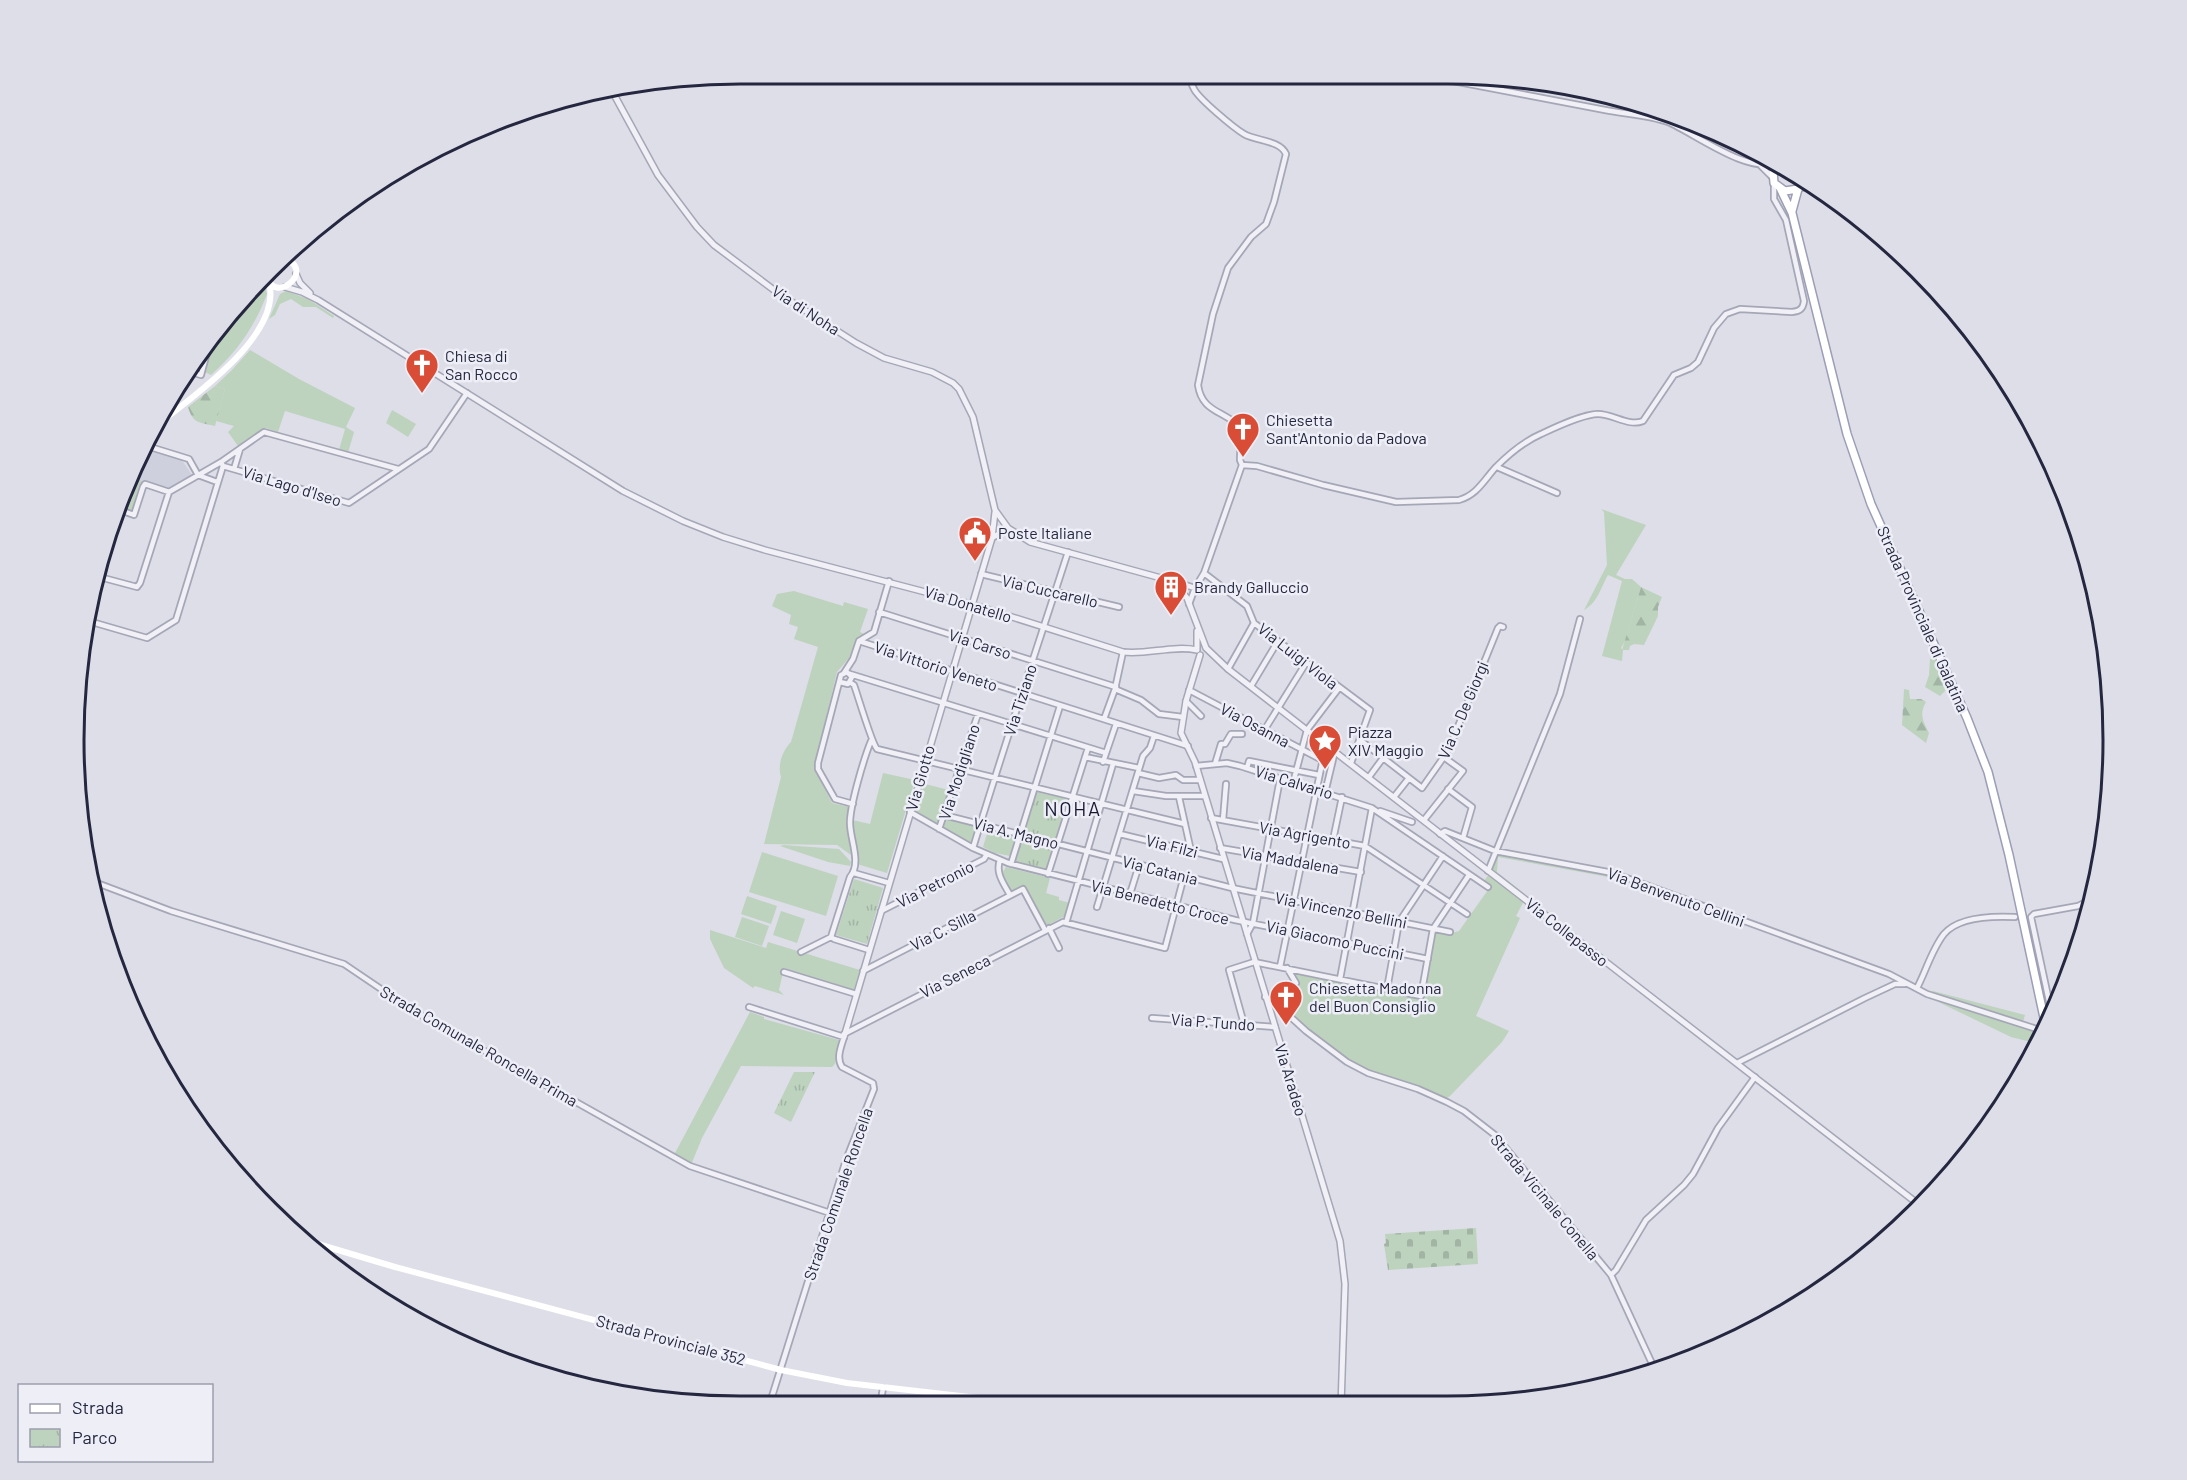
<svg xmlns="http://www.w3.org/2000/svg" width="2187" height="1480" viewBox="0 0 2187 1480" font-family="Barlow,sans-serif">
  <style>
    .built { fill: #cfd0de }
    .grass { fill: #bdd3be }
    .forest { fill: url(#forest-firs) }
    .cemetery { fill: url(#cemetery-stones) }
    .park { fill: url(#park-tufts) }
    .lines { fill: none; stroke-linecap: round; stroke-linejoin: round }
    .minor-casing { stroke: #a6a7b6; stroke-width: 8 }
    .tertiary-casing { stroke: #a6a7b6; stroke-width: 8 }
    .primary-casing { stroke: #9b9eb5; stroke-width: 10 }
    .minor { stroke: #f0f0f6; stroke-width: 4.5 }
    .tertiary { stroke: #f0f0f6; stroke-width: 5 }
    .secondary { stroke: #fff; stroke-width: 6 }
    .primary { stroke: #fff; stroke-width: 7 }
    .labels { text-anchor: middle; stroke-width: 5; stroke-linejoin: round; paint-order: stroke }
    .street-label { font-size: 16px; fill: #252740; stroke: #edeef6 }
    .poi-label { font-size: 16px; fill: #252740; stroke: #edeef6; text-anchor: start }
    .quarter-label { font-size: 20px; letter-spacing: 1.5px; fill: #181931; stroke: #edeef6 }
    .rim { fill: none; stroke: #252740; stroke-width: 3 }
  </style>
  <defs>
    <pattern id="forest-firs" width="22" height="20" patternUnits="userSpaceOnUse" patternTransform="scale(1.5)"><rect width="22" height="20" fill="#bdd3be"/><path d="M5 1l3.5 6h-7zM16 11l3.5 6h-7z" fill="#a2b5a4"/></pattern>
    <pattern id="cemetery-stones" width="16" height="16" patternUnits="userSpaceOnUse" patternTransform="scale(1.5)"><rect width="16" height="16" fill="#bdd3be"/><path d="M2 7V4a2 2 0 0 1 4 0v3zM10 15v-3a2 2 0 0 1 4 0v3z" fill="#a2b5a4"/></pattern>
    <pattern id="park-tufts" width="24" height="20" patternUnits="userSpaceOnUse" patternTransform="scale(1.5)"><rect width="24" height="20" fill="#bdd3be"/><path d="M3 7l-1-3M5 7V3M7 7l1-3M15 17l-1-3M17 17v-4M19 17l1-3" fill="none" stroke="#a2b5a4"/></pattern>
  </defs>
  <rect width="100%" height="100%" fill="#dddee8"/>
  <!-- built -->
  <path class="built" d="M145,449L181,459L192,475L169,489L130,478V474Z"/>
  <!-- grass -->
  <path class="grass" d="M262,277L267,294C255,326 237,352 211,375L205,372L218,327Z
    M286,291L308,299L334,316L333,318L316,307H303L291,299L280,304L275,315L269,319L280,294Z
    M250,350L299,379L355,408L346,427L354,432L348,453L339,450L345,429L285,411L278,432L266,428L238,446L228,432L234,426L216,421L225,389L215,386L231,371Z
    M392,410L416,424L408,437L386,423Z
    M130,474L131,478L145,482L139,486L132,511L118,507L124,485Z
    M1601,509L1646,525L1616,575L1625,579H1632L1641,587L1625,641L1621,648L1623,650L1622,661L1602,656L1622,581L1608,575C1600,589 1598,602 1584,610L1607,565L1604,512Z
    M794,591L843,606L844,602L868,609L860,632L864,634L858,637L849,658L837,672L814,768L832,803L849,807L846,822L851,855L837,845L764,844L781,777C777,765 783,750 791,742L818,647L794,639L798,627L789,624L791,615L772,606L777,594Z
    M883,773L915,780L887,873L857,864L858,858L852,823V820L870,824Z
    M921,783L949,790L938,825L914,811Z
    M946,818L977,825L972,843L943,828Z
    M988,830L1003,833L1015,839L1010,856L995,853L983,847Z
    M784,845L839,849L851,862L850,866L828,862L780,846Z
    M762,852L838,876L826,916L749,892Z
    M1499,854L1605,873L1624,879L1623,886L1619,880L1603,876L1498,857L1497,872L1545,910L1493,871V865Z
    M1006,867L1050,878L1046,893L1059,897V900L1070,903L1065,916L1046,926L1025,886L1011,892L1002,873Z
    M1489,874L1524,901L1516,916L1520,918L1476,1016L1509,1031L1502,1042L1450,1096L1445,1099C1420,1090 1395,1083 1370,1073C1334,1058 1302,1027 1275,1000L1299,983L1294,973L1422,998L1435,931L1452,933L1459,931L1490,887L1484,881Z
    M747,896L777,906L771,924L741,914Z
    M781,911L805,919L797,943L773,935Z
    M742,917L769,926L762,946L735,937Z
    M710,930L766,948L768,942L860,970L854,990L784,968L779,990L784,995L755,986L753,988L724,968L710,939Z
    M1933,991L2025,1015L2023,1022L1932,992Z
    M1928,997L2042,1034L2033,1051L2035,1043L2011,1037Z
    M750,1012L764,1017V1019L839,1040L835,1064L832,1067L741,1066L702,1138L691,1165L674,1155Z"/>
  <!-- forest -->
  <path class="forest" d="M215,386L225,389L215,426C199,422 193,424 188,407Z
    M1641,587L1662,597L1658,607V616L1644,645L1634,644L1630,646L1629,650H1622Z
    M1935,658L1948,683L1945,691L1940,696L1925,687L1929,675L1930,659Z
    M1904,689L1909,690L1910,699H1921L1926,702C1919,714 1923,721 1929,733L1926,743L1902,725Z"/>
  <!-- cemetery -->
  <path class="cemetery" d="M1476,1228L1478,1264L1388,1270L1384,1244L1386,1243L1385,1234Z"/>
  <!-- park -->
  <path class="park" d="M1036,792L1067,799L1055,841L1023,833Z
    M1022,837L1054,845L1046,871L1014,863Z
    M854,879L883,888L867,944L836,935Z
    M794,1072H815L791,1122L774,1113Z"/>
  <g class="lines">
    <defs>
      <path id="minor" d="M1436,74L1448,80C1500,90 1553,100 1605,110C1625,114 1649,115 1668,122C1694,133 1749,175 1776,162
        M1192,75C1191,81 1191,84 1194,89C1199,99 1234,128 1244,134C1256,141 1280,140 1286,154L1274,202L1266,224L1251,237L1228,268L1213,314L1198,385C1202,413 1224,410 1241,428L1240,460L1242,465
        M1760,165L1772,177
        M1801,188L1816,185
        M190,372L201,375L212,334
        M147,446L189,459L198,475
        M223,466L349,503L429,449L467,393
        M1497,467L1557,493
        M234,469L240,449
        M198,475L217,482
        M169,492L221,462L264,432L398,469
        M117,509L134,515L143,487L145,484L169,492
        M1204,573L1247,606L1254,623L1370,710L1351,763
        M981,574L1119,607
        M96,576L137,587L140,583L169,492
        M1172,581L1195,588
        M1189,604L1195,588L1204,573L1242,465L1257,466L1323,485L1396,502L1459,500C1477,495 1484,480 1496,467C1509,454 1525,441 1541,434C1556,427 1583,414 1598,414C1613,414 1629,427 1643,421L1674,375L1691,368L1698,362L1714,328L1726,314L1740,309L1792,312C1800,311 1803,309 1804,301L1786,220L1774,199V184
        M879,612L1116,687
        M85,620L147,638L176,620L223,466L221,462
        M859,641L1188,746
        M1228,669L1254,623
        M844,673L853,659L859,641L874,632L889,581
        M850,674L1106,753
        M840,682L848,684L852,677L847,672L841,675L818,763V769L835,799L853,804
        M851,683L854,685C858,696 872,744 877,749L1185,824
        M1251,686L1278,641
        M1115,689L1141,700L1159,714L1183,717
        M1189,690L1322,760
        M1186,701L1201,716
        M1104,719L1115,689L1123,652
        M1265,729L1306,663
        M1360,740L1422,788L1448,751L1498,628L1500,626L1503,627
        M1085,757L1139,768
        M1103,762L1116,724
        M1215,764L1221,744H1225L1231,734H1242
        M1196,766L1227,763L1240,766L1372,808L1488,887
        M1247,768L1249,761L1319,775
        M1138,773L1159,778L1176,775L1183,780H1200
        M1369,777L1383,758
        M1293,783L1307,730L1339,688
        M1448,789L1472,807L1463,838
        M1133,791L1166,796H1204
        M1325,793L1335,751
        M1179,797L1191,851
        M1394,797L1409,778
        M1380,811L1412,822
        M910,812L973,848L1008,863L1235,920L1428,959
        M944,815L1232,888L1450,932
        M1211,818L1365,846L1467,914
        M1223,820L1226,784
        M1424,820L1463,771L1445,758
        M939,829L978,714
        M1120,834L1223,859
        M1440,834L1445,831L1495,851L1613,873L1889,974L1927,994L2043,1031
        M1333,840L1342,797
        M973,848C1003,749 1036,651 1068,552
        M1220,848L1361,872
        M1000,860C995,873 1004,884 1010,895
        M1011,864L1060,706
        M1488,871L1560,694L1580,619
        M854,873L889,883
        M1048,874L1088,748
        M89,880L171,911L344,964L412,1010L690,1166L830,1213
        M1130,894L1139,865
        M1097,907L1143,756L1150,748L1154,736
        M881,911L984,859L987,854
        M1066,923L1113,764
        M1049,928L1059,948
        M1247,934L1253,923L1280,779
        M869,950L834,939L831,937L850,877C862,863 850,840 850,823C850,805 864,758 871,741
        M801,952L831,937
        M1280,967L1326,744
        M1287,968L1296,983
        M863,971L1023,889L1045,930
        M784,972L856,994
        M1340,979L1372,808
        M1917,988C1926,971 1932,949 1944,934C1959,916 1995,916 2015,917
        M1387,989L1399,922L1443,856
        M1265,997L1272,1000L1306,1031L1347,1062L1368,1073L1418,1089L1447,1102L1464,1111L1495,1135L1611,1275L1655,1370
        M749,1007L844,1037C841,1047 836,1058 842,1067L873,1083L874,1089L846,1160L769,1406
        M2052,1015L2031,917L2034,914L2078,906L2092,899
        M1152,1018L1275,1027
        M1244,1024L1229,970L1254,962L1421,996L1433,929L1469,875
        M844,1034L1063,922L1165,948L1184,876
        M1737,1063L1865,998L1895,984H1905
        M1611,1275L1616,1270L1646,1220L1684,1185L1693,1174L1718,1128L1755,1077
        M880,1406L883,1388"/>
      <path id="tertiary" d="M611,89L658,175L697,227L714,245L778,293L856,343L884,358L932,372L953,383L959,389L973,417L995,510L1008,528L1030,542L1172,581L1187,598L1206,648L1228,669L1922,1207
        M296,274L300,283L310,293
        M285,287L302,292L318,300L623,491L683,521L723,537L765,550L971,604L1123,652C1147,655 1173,645 1197,650
        M992,538L1008,528
        M1197,631V648
        M1200,655L1186,701L1181,733L1195,762L1340,1241L1345,1284L1341,1406
        M844,1037L992,538L995,512"/>
      <path id="primary" d="M1778,163L1773,170L1774,183L1785,191L1798,189
        M1780,188L1792,213L1847,434L1871,504L1967,718L1988,772L2009,855L2046,1027
        M1792,211L1798,189L1806,179"/>
    </defs>
    <!-- minor casing -->
    <use href="#minor" class="minor-casing"/>
    <!-- tertiary casing -->
    <use href="#tertiary" class="tertiary-casing"/>
    <!-- primary casing -->
    <use href="#primary" class="primary-casing"/>
    <!-- minor -->
    <use href="#minor" class="minor"/>
    <!-- tertiary -->
    <use href="#tertiary" class="tertiary"/>
    <!-- secondary -->
    <path class="secondary" d="M292,250V263
      M266,272C271,310 320,268 282,258
      M161,422C196,394 283,334 269,282
      M301,1239L395,1267L781,1370L847,1383L1049,1406"/>
    <!-- primary -->
    <use href="#primary" class="primary"/>
  </g>
  <!-- icons -->
  <defs>
    <symbol id="church-pin" viewBox="-11 -11 22 30"><path d="M0 17L-7.5 6A9.5 9.5 0 1 1 7.5 6Z" fill="#d94d36" stroke="#edeef6"/><path d="M-1.2-6h2.4v3.5h3.3v2.4h-3.3V6h-2.4V-.1h-3.3v-2.4h3.3Z" fill="#fff"/></symbol>
    <symbol id="civic-pin" viewBox="-11 -11 22 30"><path d="M0 17L-7.5 6A9.5 9.5 0 1 1 7.5 6Z" fill="#d94d36" stroke="#edeef6"/><path d="M-.6-6.5H3V-4.5H.6V-3L4-1V1h2V6H-6V1h2V-1L-.6-3ZM-1.2 2.5V6h2.4V2.5Z" fill="#fff"/></symbol>
    <symbol id="building-pin" viewBox="-11 -11 22 30"><path d="M0 17L-7.5 6A9.5 9.5 0 1 1 7.5 6Z" fill="#d94d36" stroke="#edeef6"/><path d="M-4-6H4V6H1V3H-1V6H-4ZM-2.5-4.3h1.7v1.8h-1.7ZM.8-4.3h1.7v1.8H.8ZM-2.5-1h1.7V.8h-1.7ZM.8-1h1.7V.8H.8Z" fill="#fff"/></symbol>
    <symbol id="sight-pin" viewBox="-11 -11 22 30"><path d="M0 17L-7.5 6A9.5 9.5 0 1 1 7.5 6Z" fill="#d94d36" stroke="#edeef6"/><path d="M0-6L1.8-2.2L6-1.7L2.9 1.2L3.7 5.4L0 3.3L-3.7 5.4L-2.9 1.2L-6-1.7L-1.8-2.2Z" fill="#fff"/></symbol>
  </defs>
  <g fill-rule="evenodd">
    <use href="#church-pin" x="403" y="346" width="38" height="52"/>
    <use href="#church-pin" x="1224" y="410" width="38" height="52"/>
    <use href="#civic-pin" x="956" y="514" width="38" height="52"/>
    <use href="#building-pin" x="1152" y="568" width="38" height="52"/>
    <use href="#sight-pin" x="1306" y="722" width="38" height="52"/>
    <use href="#church-pin" x="1267" y="978" width="38" height="52"/>
  </g>
  <g class="labels">
    <!-- street labels -->
    <g class="street-label">
      <text transform="translate(806 310) rotate(33)" y="6">Via di Noha</text>
      <text transform="translate(292 486) rotate(17)" y="6">Via Lago d'Iseo</text>
      <text transform="translate(1050 591) rotate(13)" y="6">Via Cuccarello</text>
      <text transform="translate(968 604) rotate(17)" y="6">Via Donatello</text>
      <text transform="translate(1923 619) rotate(66)" y="6">Strada Provinciale di Galatina</text>
      <text transform="translate(980 644) rotate(18)" y="6">Via Carso</text>
      <text transform="translate(1298 656) rotate(38)" y="6">Via Luigi Viola</text>
      <text transform="translate(936 666) rotate(18)" y="6">Via Vittorio Veneto</text>
      <text transform="translate(1020 700) rotate(-72)" y="6">Via Tiziano</text>
      <text transform="translate(1463 710) rotate(-67)" y="6">Via C. De Giorgi</text>
      <text transform="translate(1255 725) rotate(28)" y="6">Via Osanna</text>
      <text transform="translate(959 772) rotate(-72)" y="6">Via Modigliano</text>
      <text transform="translate(920 778) rotate(-74)" y="6">Via Giotto</text>
      <text transform="translate(1294 782) rotate(17)" y="6">Via Calvario</text>
      <text transform="translate(1016 833) rotate(14)" y="6">Via A. Magno</text>
      <text transform="translate(1305 835) rotate(10)" y="6">Via Agrigento</text>
      <text transform="translate(1172 846) rotate(14)" y="6">Via Filzi</text>
      <text transform="translate(1290 860) rotate(10)" y="6">Via Maddalena</text>
      <text transform="translate(1160 870) rotate(14)" y="6">Via Catania</text>
      <text transform="translate(935 884) rotate(-27)" y="6">Via Petronio</text>
      <text transform="translate(1676 897) rotate(20)" y="6">Via Benvenuto Cellini</text>
      <text transform="translate(1160 902) rotate(14)" y="6">Via Benedetto Croce</text>
      <text transform="translate(1341 910) rotate(11)" y="6">Via Vincenzo Bellini</text>
      <text transform="translate(943 930) rotate(-27)" y="6">Via C. Silla</text>
      <text transform="translate(1567 932) rotate(38)" y="6">Via Collepasso</text>
      <text transform="translate(1335 940) rotate(12)" y="6">Via Giacomo Puccini</text>
      <text transform="translate(955 976) rotate(-27)" y="6">Via Seneca</text>
      <text transform="translate(1213 1022) rotate(4)" y="6">Via P. Tundo</text>
      <text transform="translate(479 1046) rotate(30)" y="6">Strada Comunale Roncella Prima</text>
      <text transform="translate(1291 1080) rotate(73)" y="6">Via Aradeo</text>
      <text transform="translate(838 1194) rotate(-71)" y="6">Strada Comunale Roncella</text>
      <text transform="translate(1545 1197) rotate(50)" y="6">Strada Vicinale Conella</text>
      <text transform="translate(671 1340) rotate(15)" y="6">Strada Provinciale 352</text>
    </g>
    <!-- poi labels -->
    <g class="poi-label">
      <text x="445" y="362">Chiesa di<tspan x="445" dy="18">San Rocco</tspan></text>
      <text x="1266" y="426">Chiesetta<tspan x="1266" dy="18">Sant'Antonio da Padova</tspan></text>
      <text x="998" y="539">Poste Italiane</text>
      <text x="1194" y="593">Brandy Galluccio</text>
      <text x="1348" y="738">Piazza<tspan x="1348" dy="18">XIV Maggio</tspan></text>
      <text x="1309" y="994">Chiesetta Madonna<tspan x="1309" dy="18">del Buon Consiglio</tspan></text>
    </g>
    <!-- quarter labels -->
    <g class="quarter-label">
      <text x="1073" y="816">NOHA</text>
    </g>
  </g>
  <!-- crop -->
  <path d="M0 0H2187V1480H0ZM740 84H1447A656 656 0 0 1 2103 740V740A656 656 0 0 1 1447 1396H740A656 656 0 0 1 84 740V740A656 656 0 0 1 740 84Z" fill="#dddee7" fill-rule="evenodd"/>
  <path class="rim" d="M740 84H1447A656 656 0 0 1 2103 740V740A656 656 0 0 1 1447 1396H740A656 656 0 0 1 84 740V740A656 656 0 0 1 740 84Z"/>
  <!-- legend -->
  <rect x="18" y="1384" width="195" height="78" fill="#edeef6" stroke="#9d9ead" stroke-width="1.5"/>
  <rect x="30" y="1404" width="30" height="9" fill="#ffffff" stroke="#9d9ead" stroke-width="1.5"/>
  <text x="72" y="1414" font-size="18" fill="#252740">Strada</text>
  <rect x="30" y="1429" width="30" height="18" fill="url(#park-tufts)" stroke="#9d9ead" stroke-width="1.5"/>
  <text x="72" y="1444" font-size="18" fill="#252740">Parco</text>
</svg>
